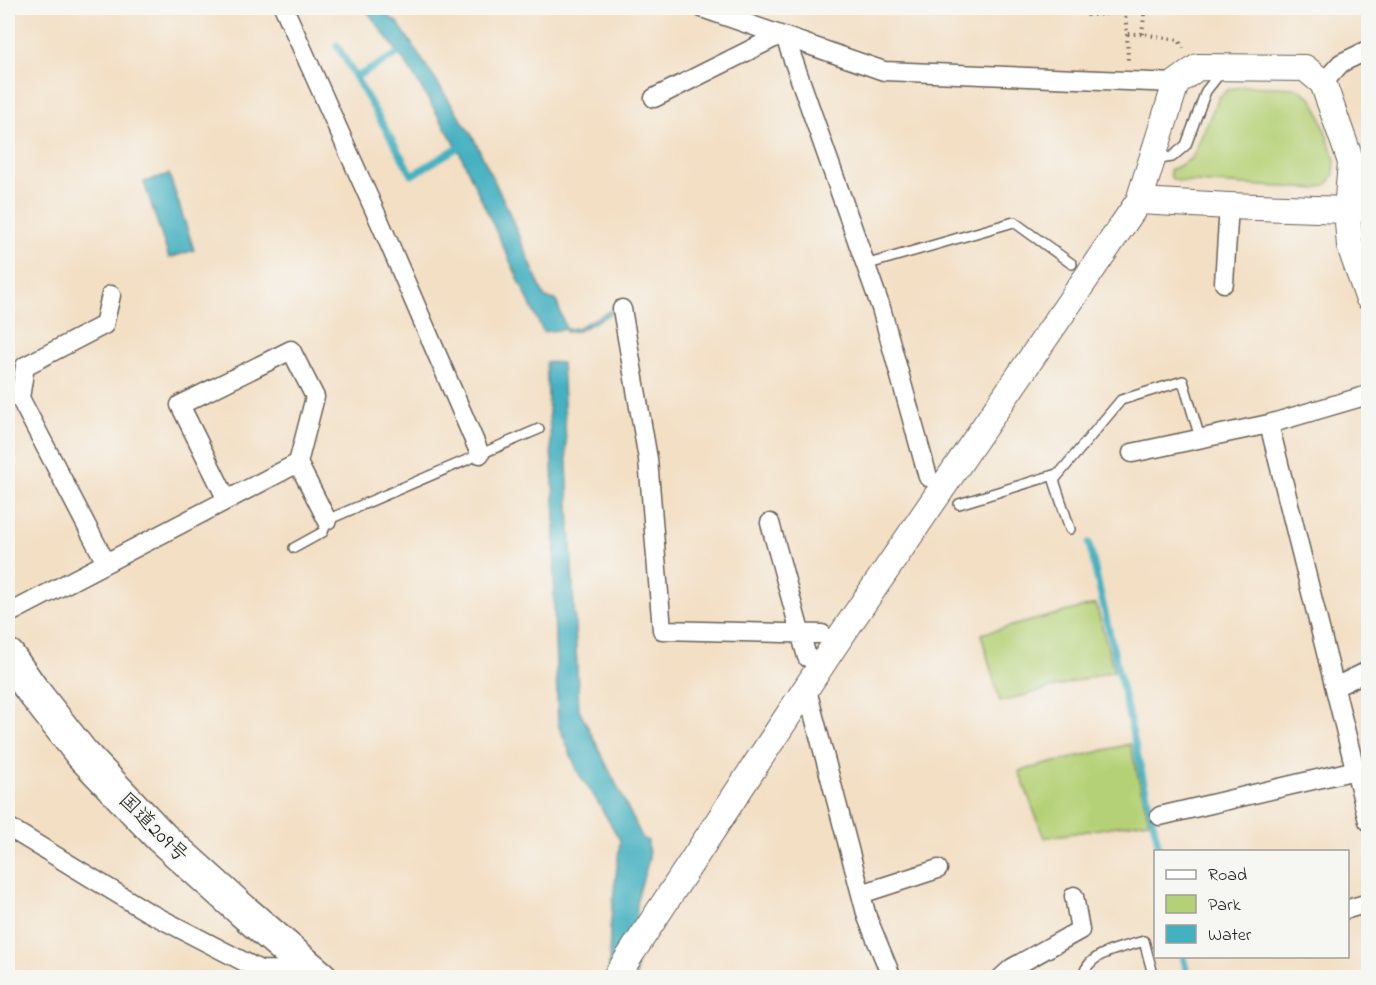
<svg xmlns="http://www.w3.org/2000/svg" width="1376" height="985" viewBox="0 0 1376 985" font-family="'Indie Flower','Klee One',sans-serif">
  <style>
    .green { fill: #b5d177; stroke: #68764a; stroke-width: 1.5 }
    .water { fill: #44b1c1; stroke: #30666e; stroke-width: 1.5 }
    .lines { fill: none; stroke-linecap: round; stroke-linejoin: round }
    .stream { stroke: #44b1c1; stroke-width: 7 }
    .lane-casing { stroke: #676057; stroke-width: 12 }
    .street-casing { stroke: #676057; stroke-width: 21 }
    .secondary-casing { stroke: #676057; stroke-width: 28 }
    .highway-casing { stroke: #676057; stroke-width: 36 }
    .path { stroke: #676057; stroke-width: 4; stroke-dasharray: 1.5 4.5; stroke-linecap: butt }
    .lane { stroke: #fff; stroke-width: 9 }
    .street { stroke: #fff; stroke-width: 18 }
    .secondary { stroke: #fff; stroke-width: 26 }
    .highway { stroke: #fff; stroke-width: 33 }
    .labels { text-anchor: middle; stroke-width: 5; stroke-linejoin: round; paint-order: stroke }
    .street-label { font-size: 21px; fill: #1c1c1c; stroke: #f6f6f2 }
  </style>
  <rect width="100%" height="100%" fill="#f6f6f2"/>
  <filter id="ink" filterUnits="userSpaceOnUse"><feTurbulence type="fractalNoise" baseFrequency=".0167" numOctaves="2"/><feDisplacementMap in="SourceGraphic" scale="12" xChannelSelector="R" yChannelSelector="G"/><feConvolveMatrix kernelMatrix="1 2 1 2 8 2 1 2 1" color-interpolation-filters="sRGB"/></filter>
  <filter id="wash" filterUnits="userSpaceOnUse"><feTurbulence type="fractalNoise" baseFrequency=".008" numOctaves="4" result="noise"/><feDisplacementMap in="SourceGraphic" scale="24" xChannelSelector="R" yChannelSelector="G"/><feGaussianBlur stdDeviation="1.35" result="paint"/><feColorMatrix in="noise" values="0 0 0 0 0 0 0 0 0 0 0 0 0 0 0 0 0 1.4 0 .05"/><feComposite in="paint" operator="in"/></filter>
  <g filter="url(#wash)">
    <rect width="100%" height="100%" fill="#f3dfc4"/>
    <!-- green -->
    <path class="green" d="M1246,86L1297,88L1311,97L1318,110L1335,160L1334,174L1328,184L1316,189L1178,181L1171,178L1170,170L1179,166L1192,158L1219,97L1229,89Z
      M1096,604L1114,671L1000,702L981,634Z
      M1130,744L1149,821L1044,838L1019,771Z"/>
    <!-- water -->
    <path class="water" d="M365,8H382L388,16L398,23L473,137L505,203L545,298L556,300L566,329L577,328L613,309L614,312L578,331L566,332L565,329L543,332L457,147L410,69Z
      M169,174L194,250L169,258L144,182Z
      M546,362L562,363L579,709L643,839L648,841L649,859L637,899L636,977H609L610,929L620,840L596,799L579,774L558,724L554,609L555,516Z"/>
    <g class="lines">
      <!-- stream -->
      <path class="stream" d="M337,45L412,175L457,148
        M356,77L399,53
        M1089,543L1160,852
        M1342,673L1368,660
        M1183,956L1188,978"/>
    </g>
  </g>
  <g filter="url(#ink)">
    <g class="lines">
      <defs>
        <path id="lane" d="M1154,160L1172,157L1186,145L1206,91L1221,72
          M865,265L1014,222L1072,264
          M1053,477L1070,529
          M1054,480L1121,400L1183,381L1200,438
          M959,504L1060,473
          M294,548L323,532L327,520L539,429
          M1083,978C1086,952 1123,948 1144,941L1154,978"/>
        <path id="street" d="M284,8L382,227L480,454
          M702,8L884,71L1176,83
          M785,37L881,308L928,477
          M1323,83L1341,63L1368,50
          M654,98L780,35
          M1224,283L1229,206
          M622,309L648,459L662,630L822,634
          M1269,424L1368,821
          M1132,453L1269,424L1368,395
          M227,500L180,405L291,350L315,397L298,463
          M770,523L807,657
          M106,563L20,398L25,366L104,325L111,295
          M8,614L298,463L327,520
          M1335,687L1368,671
          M807,690L867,917L892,978
          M1160,816L1356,770
          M8,827L146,911L260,970L310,971
          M861,894L938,869
          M1348,909L1368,903
          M1001,978L1012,968L1080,930L1074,896"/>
        <path id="secondary" d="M1139,201L1229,206L1347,210L1368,208
          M615,978L834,646L1139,201L1176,83L1198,67L1305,68L1323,83L1351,162L1347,210L1350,246L1368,297"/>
        <path id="highway" d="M8,656L32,690L82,754L161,837L243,911L321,978"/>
      </defs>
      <!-- lane casing -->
      <use href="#lane" class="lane-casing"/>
      <!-- street casing -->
      <use href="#street" class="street-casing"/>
      <!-- secondary casing -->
      <use href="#secondary" class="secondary-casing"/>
      <!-- highway casing -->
      <use href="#highway" class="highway-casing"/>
      <!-- path -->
      <path class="path" d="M1087,8L1088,15L1125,13L1127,34H1142L1179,40L1183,48
        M1127,34L1128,61
        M1142,34L1145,8"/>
      <!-- lane -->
      <use href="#lane" class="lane"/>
      <!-- street -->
      <use href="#street" class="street"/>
      <!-- secondary -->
      <use href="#secondary" class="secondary"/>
      <!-- highway -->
      <use href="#highway" class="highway"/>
    </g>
  </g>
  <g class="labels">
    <!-- street labels -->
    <g class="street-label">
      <text transform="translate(154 827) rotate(45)" y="7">国道209号</text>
    </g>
  </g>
  <!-- margin -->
  <rect width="1376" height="985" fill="none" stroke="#f6f6f2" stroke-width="30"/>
  <!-- legend -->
  <rect x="1154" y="850" width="195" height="108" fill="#f6f6f2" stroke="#9f9f9c" stroke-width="1.5"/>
  <rect x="1166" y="870" width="30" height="9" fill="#ffffff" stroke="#9f9f9c" stroke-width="1.5"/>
  <text x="1208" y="880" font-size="18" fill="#1c1c1c">Road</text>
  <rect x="1166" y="895" width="30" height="18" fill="#b5d177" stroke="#9f9f9c" stroke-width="1.5"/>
  <text x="1208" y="910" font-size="18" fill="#1c1c1c">Park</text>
  <rect x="1166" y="925" width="30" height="18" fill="#44b1c1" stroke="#9f9f9c" stroke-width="1.5"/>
  <text x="1208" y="940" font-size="18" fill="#1c1c1c">Water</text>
</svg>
